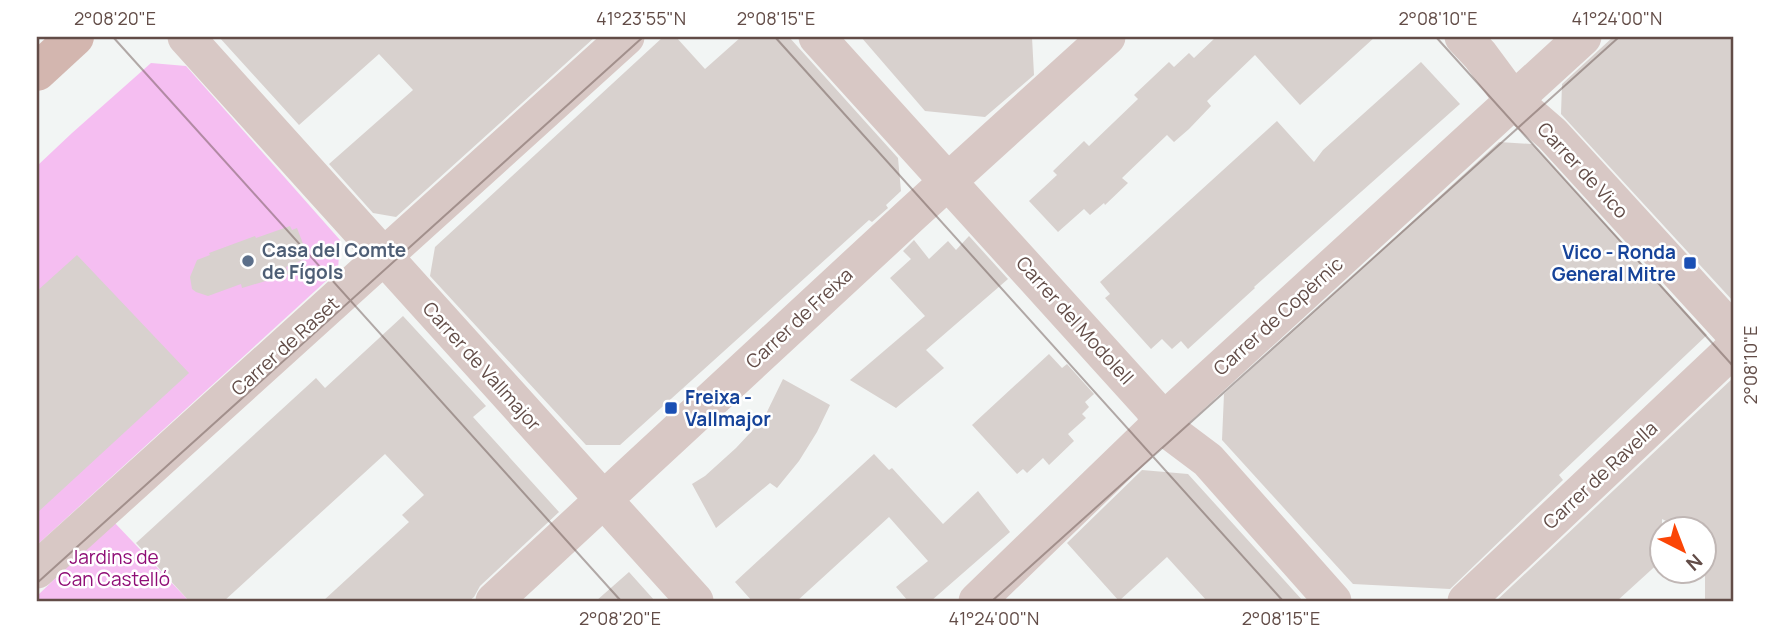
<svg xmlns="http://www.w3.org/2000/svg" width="1770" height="638" viewBox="0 0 1770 638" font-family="Manrope,sans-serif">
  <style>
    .green { fill: #f5bef1 }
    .building { fill: #d8d1ce }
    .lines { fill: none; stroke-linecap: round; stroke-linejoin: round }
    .minor { stroke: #d8c8c5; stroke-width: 37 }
    .major { stroke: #d3b6af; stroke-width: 38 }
    .ticks { fill: none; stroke: #624c47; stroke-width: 2; stroke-opacity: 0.45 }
    .service-dot { fill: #5c6f8a; stroke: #fff; stroke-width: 2.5 }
    .transit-dot { fill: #1a4fb4; stroke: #fff; stroke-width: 2.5 }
    .labels { text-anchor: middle; stroke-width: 5; stroke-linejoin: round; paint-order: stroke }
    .street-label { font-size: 19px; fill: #624c47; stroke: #fff }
    .service-label { font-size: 19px; font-weight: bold; fill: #4e5e75; stroke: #fff; text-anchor: start }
    .transit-label { font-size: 19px; font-weight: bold; fill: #164399; stroke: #fff; text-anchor: end }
    .park-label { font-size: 19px; fill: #8f0d76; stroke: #fff }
    .neatline { fill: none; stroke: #624c47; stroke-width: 2.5 }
    .ticks-label { font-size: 18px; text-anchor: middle; fill: #624c47 }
  </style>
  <rect width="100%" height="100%" fill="#f2f5f4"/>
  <!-- green -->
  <path class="green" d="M151,63L186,66L340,240L338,270L37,545V166L72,133Z
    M114,522L189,601H37V596Z"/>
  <!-- building -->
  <path class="building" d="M219,37H595L396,217L373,213L329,164L413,90L379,54L299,125Z
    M663,37H676L705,69L741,37H789L898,158L901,191L886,205L888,208L872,222L869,220L620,445H586L430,276L435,247Z
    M861,37H1032L1034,75L985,117L925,111Z
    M1216,37H1375L1300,105L1255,55L1207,101L1211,106L1189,129L1174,142L1167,135L1122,178L1128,183L1105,205L1104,203L1090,215L1084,209L1058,232L1029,201L1057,175L1053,171L1084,141L1089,146L1138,99L1134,95L1169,62L1174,67L1189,53L1194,58Z
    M1613,37H1733V301L1561,114L1562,84Z
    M1421,62L1460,104L1254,287L1255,288L1188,349L1181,341L1172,349L1162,339L1151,349L1105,298L1110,294L1100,282L1277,121L1314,162L1323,150Z
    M1499,142L1532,144L1537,149L1707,335L1559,475L1563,480L1450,589L1353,584L1222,440L1224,394Z
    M290,226L292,230L297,228L307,254L302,256L303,260L286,267L289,274L242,288L241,284L208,296L196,292L192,289L190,277L197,260L210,255L209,253L255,236L256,238Z
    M969,236L1008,279L926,350L944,368L896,408L850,380L925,316L890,278L911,259L903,251L914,240L929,259L948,241L956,250Z
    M77,255L189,373L37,513V291Z
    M403,316L486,406L473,417L559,512L480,586L474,597L469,601H323L409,522L402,515L424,495L385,454L224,601H189L136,543L316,378L325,388Z
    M1049,354L1062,368L1067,364L1094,394L1085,402L1089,407L1082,414L1086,418L1068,434L1074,441L1049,465L1043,458L1027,473L1023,469L1017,474L972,425Z
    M1733,378V601H1705V575L1709,542L1704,539V529H1683L1662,519V560L1617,601H1496Z
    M783,379L830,405L817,432L799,461L777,488L770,483L716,528L692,484L705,476L736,448L764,418Z
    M874,454L889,470L892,468L943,524L978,491L1010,532L931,601H908L896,587L928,561L889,517L797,601H752L735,582Z
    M1142,470L1188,474L1303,601H1207L1167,557L1119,601L1067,543Z
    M629,572L655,601H596Z"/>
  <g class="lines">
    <!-- minor -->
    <path class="minor" d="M186,37L695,601
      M817,37L1153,408L1160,424L1208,460L1333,601
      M1463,37L1480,55L1514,101L1552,134L1733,332
      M37,570L626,37
      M494,601L912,214L1107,37
      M977,601L1160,424L1583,37
      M1466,601L1733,349"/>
    <!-- major -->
    <path class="major" d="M37,72L75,37"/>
  </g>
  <!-- ticks -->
  <path class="ticks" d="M113,37L621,601M775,37L1283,601M1436,37L1733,366M37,583L643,37M992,601L1619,37"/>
  <!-- markers -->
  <circle class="service-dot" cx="248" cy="261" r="7"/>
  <g class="transit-dot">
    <rect x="1683" y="256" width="14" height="14" rx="3.5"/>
    <rect x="664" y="401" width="14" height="14" rx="3.5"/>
  </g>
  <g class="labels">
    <!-- street labels -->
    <g class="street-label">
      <text transform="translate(1583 170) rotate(47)" y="7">Carrer de Vico</text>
      <text transform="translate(1278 316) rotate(-42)" y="7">Carrer de Copèrnic</text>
      <text transform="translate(799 318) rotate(-43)" y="7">Carrer de Freixa</text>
      <text transform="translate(1075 320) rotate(48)" y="7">Carrer del Modolell</text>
      <text transform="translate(285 346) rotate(-42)" y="7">Carrer de Raset</text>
      <text transform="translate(482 366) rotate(48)" y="7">Carrer de Vallmajor</text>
      <text transform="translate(1600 475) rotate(-43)" y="7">Carrer de Ravella</text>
    </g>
    <!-- service labels -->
    <g class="service-label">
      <text x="262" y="257">Casa del Comte<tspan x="262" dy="22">de Fígols</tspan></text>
    </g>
    <!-- transit labels -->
    <g class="transit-label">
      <text x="1676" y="259">Vico - Ronda<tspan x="1676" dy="22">General Mitre</tspan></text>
      <text x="685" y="404" text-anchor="start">Freixa -<tspan x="685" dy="22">Vallmajor</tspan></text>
    </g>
    <!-- park labels -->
    <g class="park-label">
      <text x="114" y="564">Jardins de<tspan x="114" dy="22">Can Castelló</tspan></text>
    </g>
  </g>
  <!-- border -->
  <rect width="1770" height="638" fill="none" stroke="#ffffff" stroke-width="77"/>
  <!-- north arrow -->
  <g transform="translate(1683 550) rotate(138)"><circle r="33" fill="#ffffff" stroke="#c0b7b5" stroke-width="2"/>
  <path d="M0-5L12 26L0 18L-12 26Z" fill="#fb4506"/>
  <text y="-10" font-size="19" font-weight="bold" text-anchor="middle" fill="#624c47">N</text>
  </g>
  <rect x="38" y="38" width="1694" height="562" class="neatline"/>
  <g class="ticks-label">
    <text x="115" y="25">2°08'20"E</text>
    <text x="641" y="25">41°23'55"N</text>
    <text x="776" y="25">2°08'15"E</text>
    <text x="1438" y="25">2°08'10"E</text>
    <text x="1617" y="25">41°24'00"N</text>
    <text transform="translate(1751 365) rotate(-90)" y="6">2°08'10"E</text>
    <text x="620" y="625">2°08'20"E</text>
    <text x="994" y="625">41°24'00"N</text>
    <text x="1281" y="625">2°08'15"E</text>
  </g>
</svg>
